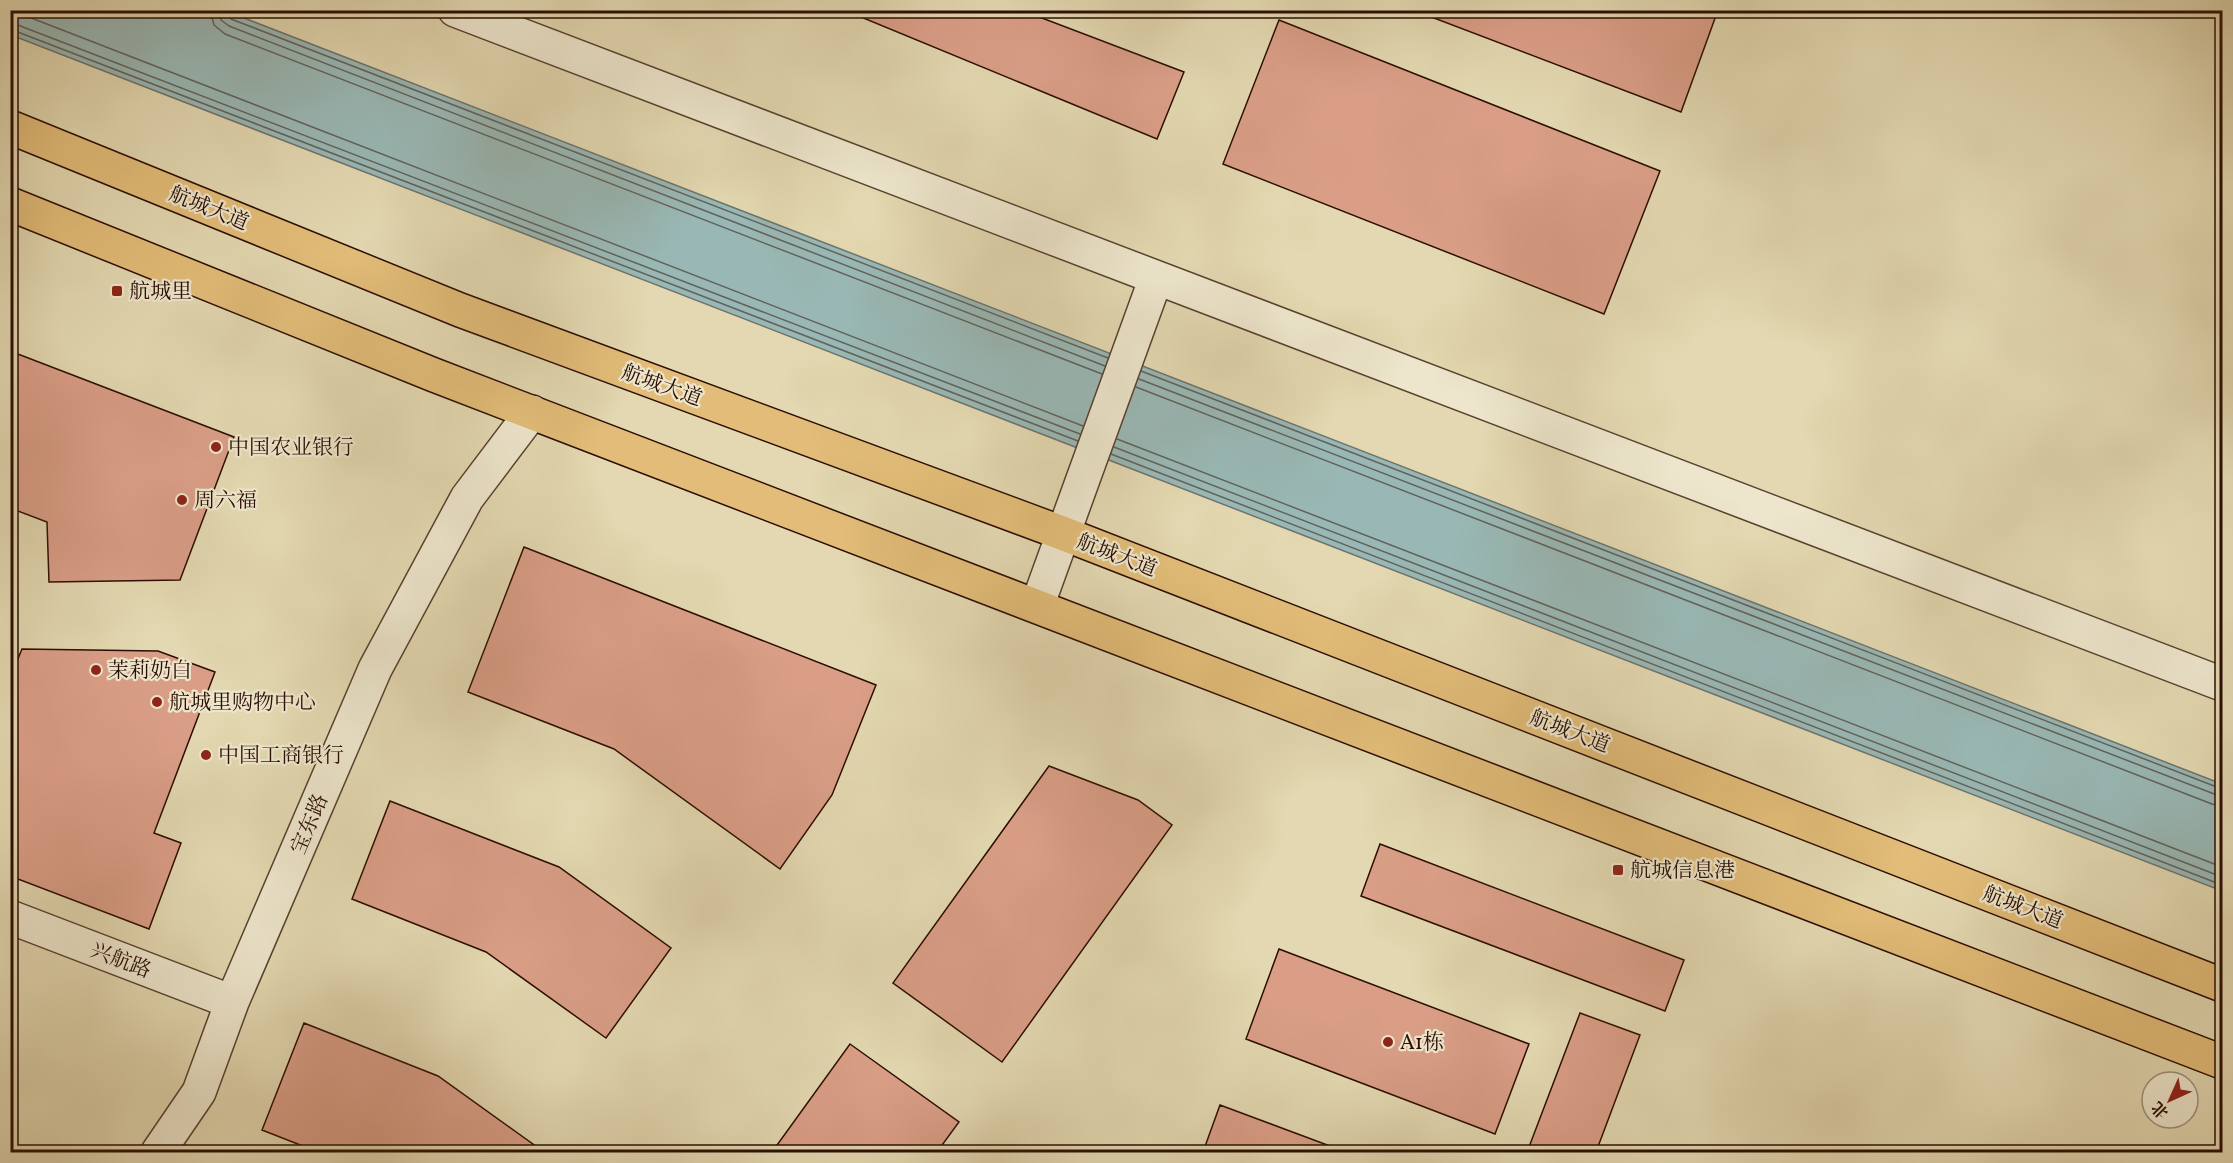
<svg xmlns="http://www.w3.org/2000/svg" width="2233" height="1163" viewBox="0 0 2233 1163" font-family="Vollkorn,'Noto Serif SC',serif">
  <style>
    .water { fill: #99b8b5; stroke: #6d746e; stroke-width: 1.5 }
    .lines { fill: none; stroke-linecap: round; stroke-linejoin: round }
    .shore { stroke: #62625c; stroke-width: 1.5 }
    .building { fill: #da9e87; stroke: #2b0d03; stroke-width: 1.5 }
    .minor-casing { stroke: #59402e; stroke-width: 36 }
    .major-casing { stroke: #2b0d03; stroke-width: 36 }
    .minor { stroke: #ede6cc; stroke-width: 33 }
    .major { stroke: #e2bc78; stroke-width: 33 }
    .poi-dot { fill: #8f2418; stroke: #ede6cc; stroke-width: 2 }
    .labels { text-anchor: middle; stroke-width: 4.5; stroke-linejoin: round; paint-order: stroke }
    .street-label { font-size: 21px; fill: #2b0d03; stroke: #ede6cc }
    .poi-label { font-size: 21px; fill: #2b0d03; stroke: #ede6cc; text-anchor: start }
  </style>
  <rect width="100%" height="100%" fill="#e3d8b1"/>
  <filter id="stains"><feTurbulence type="fractalNoise" baseFrequency=".00333" numOctaves="4"/><feColorMatrix values="0 0 0 0 .2 0 0 0 0 .09 0 0 0 0 .02 0 0 0 .5 -.17"/></filter>
  <radialGradient id="worn" r=".72"><stop offset=".6" stop-color="#630" stop-opacity="0"/><stop offset="1" stop-color="#630" stop-opacity=".3"/></radialGradient>
  <!-- water -->
  <path class="water" d="M10,11H226L2222,784V891L11,35Z"/>
  <g class="lines">
    <!-- shore -->
    <path class="shore" d="M210,10L214,25L225,34L1102,374
      M219,10L221,20L229,26L1105,366
      M227,10L231,19L1108,358
      M10,13L21,14L1083,426
      M10,22L1080,434
      M10,29L1078,441
      M1141,371L2222,789
      M1139,379L2222,797
      M1136,387L2212,804L2222,806
      M1117,439L2222,867
      M1114,447L2222,877
      M1111,454L2222,885"/>
  </g>
  <!-- building -->
  <path class="building" d="M844,10H1021L1184,72L1157,139Z
    M1413,10H1718L1681,112Z
    M1279,20L1660,171L1604,314L1223,164Z
    M10,351L234,437L180,580L49,582L47,522L10,508Z
    M524,547L876,685L832,795L780,869L614,749L468,692Z
    M22,649L158,651L215,672L154,833L181,843L149,929L10,876V678Z
    M1049,766L1138,800L1172,825L1002,1062L893,983Z
    M390,801L559,867L671,948L606,1038L486,952L352,899Z
    M1380,844L1684,960L1665,1011L1361,896Z
    M1279,949L1529,1044L1495,1134L1246,1039Z
    M1580,1013L1640,1035L1596,1152H1545L1529,1147Z
    M304,1023L438,1076L544,1152H318L262,1130Z
    M850,1044L959,1122L937,1152H772Z
    M1220,1105L1346,1152H1203Z"/>
  <g class="lines">
    <defs>
      <path id="minor" d="M455,10L2222,684
        M1037,606L1156,278
        M10,917L232,1002
        M158,1152L199,1092L232,1002L375,669L467,498L532,412"/>
      <path id="major" d="M10,127L460,310L1062,533L2222,985
        M10,204L434,375L2222,1062"/>
    </defs>
    <!-- minor casing -->
    <use href="#minor" class="minor-casing"/>
    <!-- major casing -->
    <use href="#major" class="major-casing"/>
    <!-- minor -->
    <use href="#minor" class="minor"/>
    <!-- major -->
    <use href="#major" class="major"/>
  </g>
  <!-- markers -->
  <g class="poi-dot">
    <rect x="111" y="285" width="12" height="12" rx="3"/>
    <circle cx="216" cy="447" r="6"/>
    <circle cx="182" cy="500" r="6"/>
    <circle cx="96" cy="670" r="6"/>
    <circle cx="157" cy="702" r="6"/>
    <circle cx="206" cy="755" r="6"/>
    <rect x="1612" y="864" width="12" height="12" rx="3"/>
    <circle cx="1388" cy="1042" r="6"/>
  </g>
  <g class="labels">
    <!-- street labels -->
    <g class="street-label">
      <text transform="translate(209 208) rotate(22)" y="7">航城大道</text>
      <text transform="translate(662 385) rotate(20)" y="7">航城大道</text>
      <text transform="translate(1117 555) rotate(21)" y="7">航城大道</text>
      <text transform="translate(1570 731) rotate(21)" y="7">航城大道</text>
      <text transform="translate(309 824) rotate(-67)" y="7">宝东路</text>
      <text transform="translate(2023 907) rotate(21)" y="7">航城大道</text>
      <text transform="translate(121 960) rotate(21)" y="7">兴航路</text>
    </g>
    <!-- poi labels -->
    <g class="poi-label">
      <text x="129" y="298">航城里</text>
      <text x="228" y="454">中国农业银行</text>
      <text x="194" y="507">周六福</text>
      <text x="108" y="677">茉莉奶白</text>
      <text x="169" y="709">航城里购物中心</text>
      <text x="218" y="762">中国工商银行</text>
      <text x="1630" y="877">航城信息港</text>
      <text x="1400" y="1049">A1栋</text>
    </g>
  </g>
  <!-- margin -->
  <rect width="2233" height="1163" fill="none" stroke="#e3d8b1" stroke-width="36"/>
  <rect x="12" y="12" width="2209" height="1139" fill="none" stroke="#2b0d03" stroke-width="3"/>
  <rect x="18" y="18" width="2197" height="1127" fill="none" stroke="#2b0d03" stroke-width="1.5"/>
  <!-- north arrow -->
  <g transform="translate(2170 1100) rotate(225)"><circle r="28" fill="#ede6cc" stroke="#9f8f7c" stroke-width="1.5"/>
  <path d="M0-4.5L10 22L0 15L-10 22Z" fill="#8f2418"/>
  <text y="-9" font-size="16" font-weight="bold" text-anchor="middle" fill="#2b0d03">北</text>
  </g>
  <rect width="100%" height="100%" filter="url(#stains)"/>
  <rect width="100%" height="100%" fill="url(#worn)"/>
</svg>
